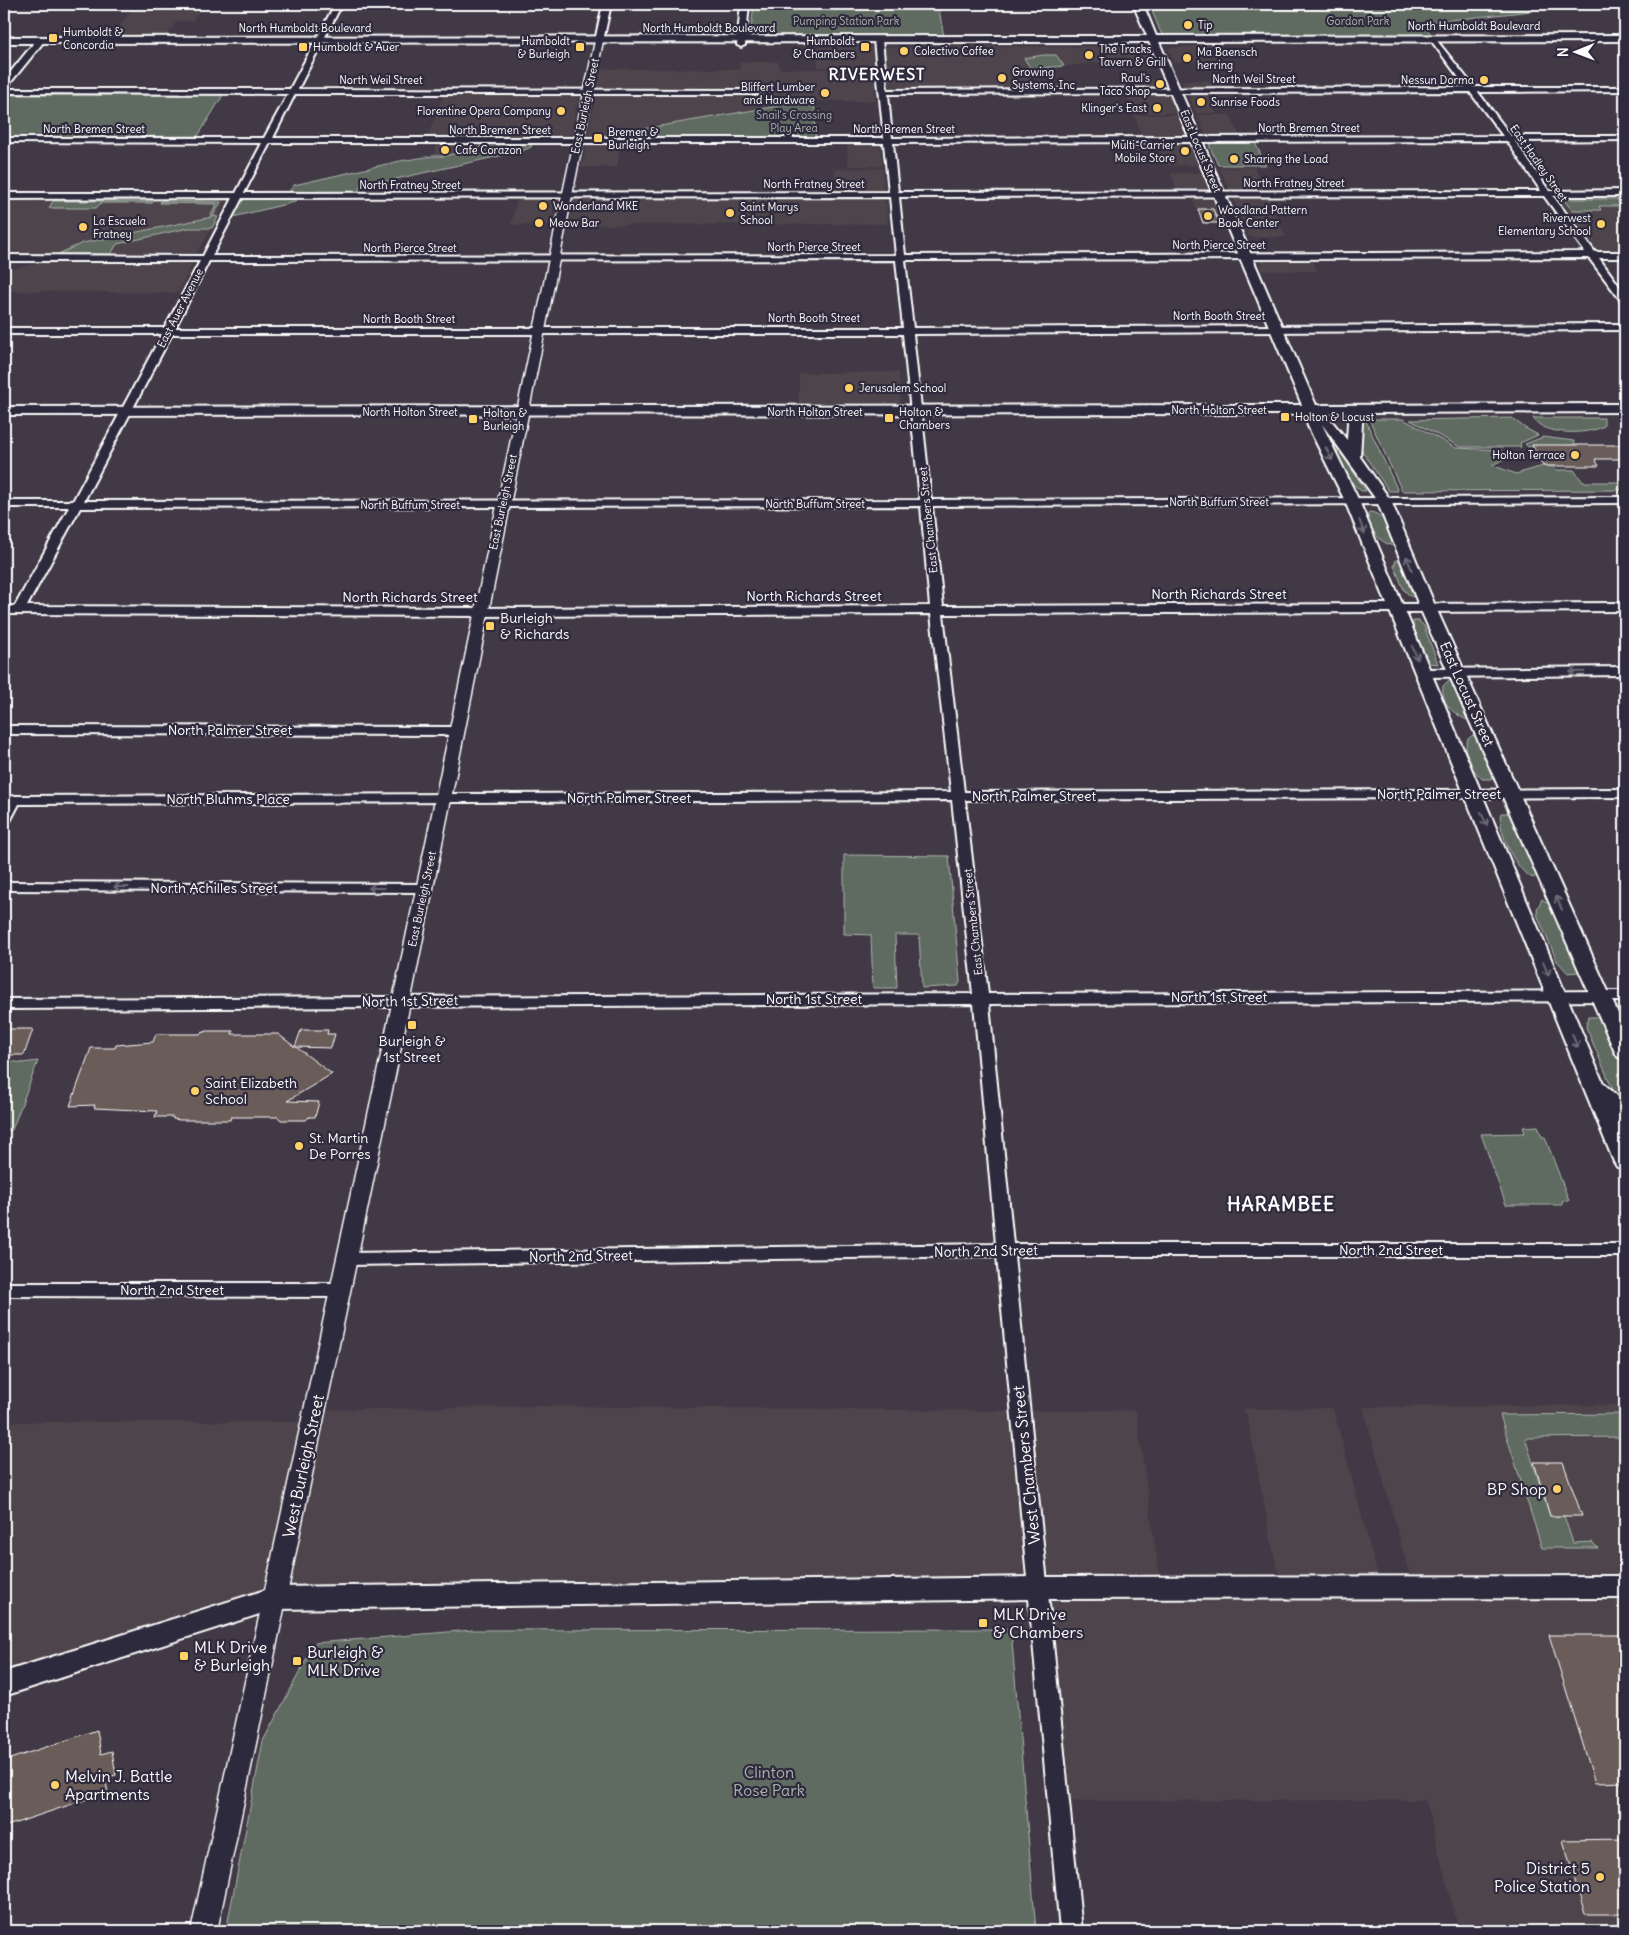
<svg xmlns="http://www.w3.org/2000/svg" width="1629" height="1935" viewBox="0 0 1629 1935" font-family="Delius,sans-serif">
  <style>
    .built { fill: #4d444b }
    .green { fill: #5e6b61; stroke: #aeb5b0 }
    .building { fill: #6a5c59; stroke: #fff }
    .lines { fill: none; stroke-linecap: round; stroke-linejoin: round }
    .minor-casing { stroke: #fff; stroke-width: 4 }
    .tertiary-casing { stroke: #fff; stroke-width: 3 }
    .secondary-casing { stroke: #fff; stroke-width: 4 }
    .minor { fill: #2f2a3d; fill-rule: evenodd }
    .tertiary { fill: #2f2a3d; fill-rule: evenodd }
    .secondary { fill: #2f2a3d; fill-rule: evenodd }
    .oneway { stroke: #6d6a77 }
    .poi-dot { fill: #ffd166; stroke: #2f2a3d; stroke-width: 2 }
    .labels { text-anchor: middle; stroke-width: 4.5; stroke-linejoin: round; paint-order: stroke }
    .far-park-label { font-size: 11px; fill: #aeb5b0; stroke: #2f2a3d }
    .far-poi-label { font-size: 11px; fill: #fff; stroke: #2f2a3d; text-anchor: start }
    .far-street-label { font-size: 11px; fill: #fff; stroke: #2f2a3d }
    .street-label { font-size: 14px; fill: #fff; stroke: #2f2a3d }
    .poi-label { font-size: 14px; fill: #fff; stroke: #2f2a3d; text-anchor: start }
    .far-district-label { font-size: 16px; font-weight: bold; letter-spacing: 1px; fill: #fff; stroke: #2f2a3d }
    .near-street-label { font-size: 16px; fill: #fff; stroke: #2f2a3d }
    .near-poi-label { font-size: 16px; fill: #fff; stroke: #2f2a3d; text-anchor: start }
    .near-park-label { font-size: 16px; fill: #aeb5b0; stroke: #2f2a3d }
    .district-label { font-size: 19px; font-weight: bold; letter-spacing: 1px; fill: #fff; stroke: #2f2a3d }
  </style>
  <rect width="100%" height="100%" fill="#413945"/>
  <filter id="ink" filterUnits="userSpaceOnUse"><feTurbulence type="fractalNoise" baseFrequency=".02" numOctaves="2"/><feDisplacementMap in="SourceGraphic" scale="10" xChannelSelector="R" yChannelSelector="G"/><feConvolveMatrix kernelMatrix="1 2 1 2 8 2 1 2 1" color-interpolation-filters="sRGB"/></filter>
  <g filter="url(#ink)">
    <!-- built -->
    <path class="built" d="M137,4H205L192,21H177L166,37H111Z
      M1210,45L1218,62H1174L1168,48Z
      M1144,46L1152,49L1158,65L1105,64L1104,62L1027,71L1032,88L875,89L876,101H814L784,105L587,137L596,96L598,94L765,92L761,89H601L597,88L601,69H739L740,62H779V69H873L874,78L890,77L889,68L818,67L817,47Z
      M1120,80H1166L1168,87L1122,88Z
      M1226,80L1229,88L1189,87L1184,86L1182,81Z
      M1125,92L1170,93L1179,113H1133Z
      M1206,92L1216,113H1196L1188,94Z
      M444,94H575L579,95L570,137L566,139L427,138Z
      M1134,115H1180L1188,134L1182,136L1142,137Z
      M1197,115H1230L1240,136L1206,135Z
      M847,143L880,144L883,166H848Z
      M1157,143L1192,145L1200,165H1167Z
      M437,144H482L479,148L468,152L437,157L433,156Z
      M621,144L617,167H581L587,145Z
      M1254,167L1265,191L1230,190L1219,168Z
      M883,168L884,191L836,192L834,169Z
      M1171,173H1203L1210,189L1177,191Z
      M1564,197H1625V251H1600L1595,249L1559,199Z
      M1192,198L1215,201L1224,223L1202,224Z
      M1238,198H1268L1280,223H1243L1233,200Z
      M4,199H221L226,202L218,217L83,243L58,254L4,253Z
      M517,199L557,200L549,225H511Z
      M577,199H879L886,202L888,224L570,225L574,203L572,201Z
      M1244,226H1281L1286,237H1249Z
      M188,228H212L197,253L111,254L117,244Z
      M1264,260H1312L1317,271H1263L1260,263Z
      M43,262H187L192,265L178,293L4,291V271Z
      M899,372L901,403L799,404V373Z
      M1625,1405V1931H1459L1425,1800L1058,1801L1038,1588L275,1598L4,1684V1422H312L315,1410L541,1406L1021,1411L1136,1410L1161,1588L1283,1587L1275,1561L1247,1415L1243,1409L1333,1408L1381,1587H1413L1363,1407Z"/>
    <!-- green -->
    <path class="green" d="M754,4H938L944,37H750Z
      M1149,4H1567L1529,8L1532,11L1423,23L1433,37L1168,36L1161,33Z
      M1044,55H1056L1064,66L1031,69L1024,58Z
      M7,95H223L198,136L4,137V99Z
      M814,101L816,138H589L784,105Z
      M1213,143H1255L1266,165H1218L1209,145Z
      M482,144H532L531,147L522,151L360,187L357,194L288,193L294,185L400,161L433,156H444L479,148Z
      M246,199H296L295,202L233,217L241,201Z
      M1563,199H1617L1624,206H1599L1601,210H1572Z
      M53,201H154L152,203H101L96,208H49Z
      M161,201L221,202L213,216L218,217L212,228H188L117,244L111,254H58L83,243L212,217L211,215L217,204L160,203Z
      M1512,418L1525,428L1538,435L1520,443L1521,447H1460L1410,420Z
      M1533,418H1604V426C1588,435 1543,436 1533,418Z
      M1362,419H1365L1398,491H1389L1363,453L1361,446Z
      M1369,419H1403L1456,448L1500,450L1509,457L1492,465L1516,474L1543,466H1553L1556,470H1574L1583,482H1625V490L1402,491Z
      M1326,435H1329L1366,491H1361L1353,484Z
      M1543,437L1574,441L1575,445L1528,447L1525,444Z
      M1369,512C1383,512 1394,533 1394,546C1381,544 1363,526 1369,512Z
      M1396,560H1402L1415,597L1410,596L1404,590L1394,566Z
      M1413,621H1419L1424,626L1438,664L1428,663L1413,627Z
      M1449,680L1454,681L1471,719L1467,720C1452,713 1441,703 1443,686Z
      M1473,735H1478L1493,772L1491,779H1482L1473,769L1465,749L1468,739Z
      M1501,813H1509L1516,819L1538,871L1534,878C1517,875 1496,828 1501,813Z
      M844,855L949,856L960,982L958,986L922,988L919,935H895L897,988H873L871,935L844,934Z
      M1542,899L1552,906L1580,966L1578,972L1568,973L1557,961L1538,917L1537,909Z
      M1588,1017H1599L1609,1030L1625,1068V1109L1616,1097L1586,1027Z
      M4,1060L22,1063L38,1061L12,1130H4V1105L7,1097L4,1094Z
      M1538,1126L1542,1137H1545L1569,1201H1562L1563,1205H1506L1481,1134L1525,1133L1523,1127Z
      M1625,1414V1437L1525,1438L1550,1516H1564L1573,1543L1592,1542L1598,1548H1542L1500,1415Z
      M1011,1629L1036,1931H226L263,1741L315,1643L472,1630Z"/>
    <!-- building -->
    <path class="building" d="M1198,209H1213L1219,223H1203Z
      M1532,445H1625V459H1595L1599,466H1543Z
      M4,1029H33L24,1055H4Z
      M301,1030H328L327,1034H335L331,1048L296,1047L332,1074L287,1101L319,1102L315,1117H309L306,1120H281L278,1117H231L230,1120H180L173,1119V1117H155L157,1111L94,1108L95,1105L70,1106L91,1048H115L116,1045L153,1042L156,1034H199L207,1031H233L232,1034H278L295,1047Z
      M1534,1462H1563L1582,1516H1550Z
      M1549,1635H1625V1782L1595,1783Z
      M97,1730L101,1754L112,1751L116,1775L105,1778L108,1792L4,1827V1761Z
      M1625,1839V1914H1585L1563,1840Z"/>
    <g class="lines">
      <defs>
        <path id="minor" d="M335,4H342L298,89L759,90L763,92L759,94H295L273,138H884L874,40L878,38L882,40L887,90L1466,87L1430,39L1434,37L1474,87H1625V91L1478,92L1511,136H1625V140L1515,141L1549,191L1625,190V196H1553L1595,252H1625V258H1599L1625,294V303L1622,302L1589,258L905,260L913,328L1625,324V330L913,334L931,500L1625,497V503L932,506L943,606L1625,603V611L943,614L964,792L1625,789V797L965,800L988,994L1625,991V1001L989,1004L1013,1244H1625V1256H1014L1082,1931H1060L997,1256L347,1265L341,1263L338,1259L341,1255L347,1253L996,1244L974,1004L4,1009V999L973,994L952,800L19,804L9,823L4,824V807L9,797L14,796L951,792L931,614L481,616L4,614V606H15L69,507H4V501H73L162,334H4V328H165L200,261H4V255L203,256L233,198L4,199V193H236L262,143L4,142V138H264L288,94L4,93V89H290ZM1470,92L1503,136L892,138L888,94ZM1507,141L1541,191L898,192L893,143ZM270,143H884L889,192L244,193ZM1544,196L1585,252L905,255L899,197ZM890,197L896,255L212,256L242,198ZM896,260L903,328H175L209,261ZM172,334H903L920,500L84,501ZM921,506L930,606L481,608L27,606L80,508Z
          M603,4H611L603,41L599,43L595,41Z
          M741,4H749L745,45L741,47L737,45Z
          M38,38L45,40L7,87H4V80Z
          M1625,667V675L1424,677L1418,673L1424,669Z
          M4,726L457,727L464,731L457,735L4,734Z
          M4,882L425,884L432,888L425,892L4,890Z
          M340,1283L346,1285L349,1290L346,1295L340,1297L4,1296V1283Z"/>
        <path id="tertiary" d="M599,38L603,41L407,1018L217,1931H191L389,1018L595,41Z"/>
        <path id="secondary" d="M1133,4H1143L1156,36L1625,35V41L1159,42L1316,405L1625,404V412L1365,413L1362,423L1360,457L1391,501L1436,608L1625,1029V1059L1618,1057L1615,1052L1420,608L1377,501L1322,424L1359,501L1603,1083L1625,1103V1123L1619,1122L1625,1136V1170L1617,1167L1614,1162L1345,501L1308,426L1304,414L4,415V407L1302,405L1149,42L4,43V37L1147,36ZM1351,413L1348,423L1347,440L1326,414Z
          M1625,1576V1598L1038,1599L275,1609L4,1696V1672L275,1587L1038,1577Z"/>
      </defs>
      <!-- minor casing -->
      <use href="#minor" class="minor-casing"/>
      <!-- tertiary casing -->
      <use href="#tertiary" class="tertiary-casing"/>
      <!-- secondary casing -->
      <use href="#secondary" class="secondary-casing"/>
      <!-- minor -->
      <use href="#minor" class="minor"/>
      <!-- tertiary -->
      <use href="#tertiary" class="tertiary"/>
      <!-- secondary -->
      <use href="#secondary" class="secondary"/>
    </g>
    <!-- one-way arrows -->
    <defs><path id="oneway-shaft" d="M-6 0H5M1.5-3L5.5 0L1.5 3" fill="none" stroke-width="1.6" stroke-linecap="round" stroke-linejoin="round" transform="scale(1.25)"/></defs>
    <g class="oneway">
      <use href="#oneway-shaft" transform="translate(1329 454) rotate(64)"/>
      <use href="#oneway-shaft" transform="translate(1362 527) rotate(69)"/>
      <use href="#oneway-shaft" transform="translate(1409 563) rotate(-113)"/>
      <use href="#oneway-shaft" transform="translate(1415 653) rotate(67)"/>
      <use href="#oneway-shaft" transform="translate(1577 672) rotate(179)"/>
      <use href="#oneway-shaft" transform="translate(1484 819) rotate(68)"/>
      <use href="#oneway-shaft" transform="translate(121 887) rotate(-180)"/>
      <use href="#oneway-shaft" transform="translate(376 888) rotate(180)"/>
      <use href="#oneway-shaft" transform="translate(1559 903) rotate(-114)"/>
      <use href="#oneway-shaft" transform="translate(1546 969) rotate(68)"/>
      <use href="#oneway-shaft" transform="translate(1575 1041) rotate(68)"/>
    </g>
  </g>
  <!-- markers -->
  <g class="poi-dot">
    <circle cx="1188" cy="25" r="5"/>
    <rect x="48" y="33" width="10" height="10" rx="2.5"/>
    <rect x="298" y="42" width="10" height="10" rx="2.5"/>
    <rect x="575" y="42" width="10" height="10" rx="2.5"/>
    <rect x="860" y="42" width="10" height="10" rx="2.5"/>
    <circle cx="904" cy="51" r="5"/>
    <circle cx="1089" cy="55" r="5"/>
    <circle cx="1187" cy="58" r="5"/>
    <circle cx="1002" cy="78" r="5"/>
    <circle cx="1484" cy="80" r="5"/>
    <circle cx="1160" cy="84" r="5"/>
    <circle cx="825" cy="93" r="5"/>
    <circle cx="1201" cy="102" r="5"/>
    <circle cx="1157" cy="108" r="5"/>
    <circle cx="561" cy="111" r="5"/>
    <rect x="593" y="133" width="10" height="10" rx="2.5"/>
    <circle cx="445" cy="150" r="5"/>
    <circle cx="1185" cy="151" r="5"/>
    <circle cx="1234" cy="159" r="5"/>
    <circle cx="543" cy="206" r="5"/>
    <circle cx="730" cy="213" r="5"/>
    <circle cx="1208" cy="216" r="5"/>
    <circle cx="539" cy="223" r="5"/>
    <circle cx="1601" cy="224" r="5"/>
    <circle cx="83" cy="227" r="5"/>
    <circle cx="849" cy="388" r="5"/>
    <rect x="1280" y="412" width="10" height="10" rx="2.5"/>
    <rect x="884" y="413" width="10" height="10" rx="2.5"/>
    <rect x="468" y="414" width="10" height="10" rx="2.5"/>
    <circle cx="1575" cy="455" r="5"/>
    <rect x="485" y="621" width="10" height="10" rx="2.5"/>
    <rect x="407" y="1020" width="10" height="10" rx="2.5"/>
    <circle cx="195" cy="1091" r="5"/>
    <circle cx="299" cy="1146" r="5"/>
    <circle cx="1557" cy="1489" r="5"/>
    <rect x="978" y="1618" width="10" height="10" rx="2.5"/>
    <rect x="179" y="1651" width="10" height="10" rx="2.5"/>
    <rect x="292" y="1656" width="10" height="10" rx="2.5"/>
    <circle cx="55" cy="1785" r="5"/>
    <circle cx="1600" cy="1877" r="5"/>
  </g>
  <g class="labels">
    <!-- far-park labels -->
    <g class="far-park-label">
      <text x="846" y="25">Pumping Station Park</text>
      <text x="1358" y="25">Gordon Park</text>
      <text x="794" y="119">Snail's Crossing<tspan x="794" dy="13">Play Area</tspan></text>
    </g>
    <!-- far-poi labels -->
    <g class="far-poi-label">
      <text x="1198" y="29">Tip</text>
      <text x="63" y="36">Humboldt &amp;<tspan x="63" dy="13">Concordia</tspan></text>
      <text x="570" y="45" text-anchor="end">Humboldt<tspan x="570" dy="13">&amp; Burleigh</tspan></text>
      <text x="855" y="45" text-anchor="end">Humboldt<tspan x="855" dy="13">&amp; Chambers</tspan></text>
      <text x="313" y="51">Humboldt &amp; Auer</text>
      <text x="1099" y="53">The Tracks<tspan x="1099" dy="13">Tavern &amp; Grill</tspan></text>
      <text x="914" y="55">Colectivo Coffee</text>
      <text x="1197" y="56">Ma Baensch<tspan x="1197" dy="13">herring</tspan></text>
      <text x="1012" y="76">Growing<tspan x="1012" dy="13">Systems, Inc</tspan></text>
      <text x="1150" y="82" text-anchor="end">Raul's<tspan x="1150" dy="13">Taco Shop</tspan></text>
      <text x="1474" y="84" text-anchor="end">Nessun Dorma</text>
      <text x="815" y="91" text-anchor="end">Bliffert Lumber<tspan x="815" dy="13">and Hardware</tspan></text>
      <text x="1211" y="106">Sunrise Foods</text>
      <text x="1147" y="112" text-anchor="end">Klinger's East</text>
      <text x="551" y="115" text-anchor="end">Florentine Opera Company</text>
      <text x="608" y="136">Bremen &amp;<tspan x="608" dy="13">Burleigh</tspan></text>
      <text x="1175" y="149" text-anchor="end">Multi-Carrier<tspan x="1175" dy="13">Mobile Store</tspan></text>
      <text x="455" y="154">Cafe Corazon</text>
      <text x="1244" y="163">Sharing the Load</text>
      <text x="553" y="210">Wonderland MKE</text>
      <text x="740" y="211">Saint Marys<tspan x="740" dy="13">School</tspan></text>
      <text x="1218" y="214">Woodland Pattern<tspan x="1218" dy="13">Book Center</tspan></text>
      <text x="1591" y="222" text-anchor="end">Riverwest<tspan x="1591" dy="13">Elementary School</tspan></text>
      <text x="93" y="225">La Escuela<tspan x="93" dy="13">Fratney</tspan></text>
      <text x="549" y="227">Meow Bar</text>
      <text x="859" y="392">Jerusalem School</text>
      <text x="899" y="416">Holton &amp;<tspan x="899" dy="13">Chambers</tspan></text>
      <text x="483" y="417">Holton &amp;<tspan x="483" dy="13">Burleigh</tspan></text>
      <text x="1295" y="421">Holton &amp; Locust</text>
      <text x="1565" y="459" text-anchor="end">Holton Terrace</text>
    </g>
    <!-- far-street labels -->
    <g class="far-street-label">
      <text x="1474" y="30">North Humboldt Boulevard</text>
      <text x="305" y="32">North Humboldt Boulevard</text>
      <text x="709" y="32">North Humboldt Boulevard</text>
      <text x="1254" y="83">North Weil Street</text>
      <text x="381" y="84">North Weil Street</text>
      <text transform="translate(585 106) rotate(-78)" y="4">East Burleigh Street</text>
      <text x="1309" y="132">North Bremen Street</text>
      <text x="94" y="133">North Bremen Street</text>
      <text x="904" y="133">North Bremen Street</text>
      <text x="500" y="134">North Bremen Street</text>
      <text transform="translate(1201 151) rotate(67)" y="4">East Locust Street</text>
      <text transform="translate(1539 163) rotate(55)" y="4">East Hadley Street</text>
      <text x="1294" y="187">North Fratney Street</text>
      <text x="814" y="188">North Fratney Street</text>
      <text x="410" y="189">North Fratney Street</text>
      <text x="1219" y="249">North Pierce Street</text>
      <text x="814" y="251">North Pierce Street</text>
      <text x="410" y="252">North Pierce Street</text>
      <text transform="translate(180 308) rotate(-63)" y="4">East Auer Avenue</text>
      <text x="1219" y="320">North Booth Street</text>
      <text x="814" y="322">North Booth Street</text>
      <text x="409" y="323">North Booth Street</text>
      <text x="1219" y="414">North Holton Street</text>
      <text x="410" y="416">North Holton Street</text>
      <text x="815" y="416">North Holton Street</text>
      <text transform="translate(503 502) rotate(-78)" y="4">East Burleigh Street</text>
      <text x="1219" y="506">North Buffum Street</text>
      <text x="815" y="508">North Buffum Street</text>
      <text x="410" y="509">North Buffum Street</text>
      <text transform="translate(928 520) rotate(-96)" y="4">East Chambers Street</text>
      <text transform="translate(422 899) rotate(-78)" y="4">East Burleigh Street</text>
      <text transform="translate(973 922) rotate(-96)" y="4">East Chambers Street</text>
    </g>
    <!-- street labels -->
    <g class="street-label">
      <text x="1219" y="599">North Richards Street</text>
      <text x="814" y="601">North Richards Street</text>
      <text x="410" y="602">North Richards Street</text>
      <text transform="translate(1467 694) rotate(66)" y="5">East Locust Street</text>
      <text x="230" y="735">North Palmer Street</text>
      <text x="1439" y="799">North Palmer Street</text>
      <text x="1034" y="801">North Palmer Street</text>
      <text x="629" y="803">North Palmer Street</text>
      <text x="228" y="804">North Bluhms Place</text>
      <text x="214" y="893">North Achilles Street</text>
      <text x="1219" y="1002">North 1st Street</text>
      <text x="814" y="1004">North 1st Street</text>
      <text transform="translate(410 1001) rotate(-1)" y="5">North 1st Street</text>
      <text x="1391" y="1255">North 2nd Street</text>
      <text transform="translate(986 1251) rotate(-1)" y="5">North 2nd Street</text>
      <text transform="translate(581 1256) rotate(-1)" y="5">North 2nd Street</text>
      <text x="172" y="1295">North 2nd Street</text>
    </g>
    <!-- poi labels -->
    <g class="poi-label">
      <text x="500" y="623">Burleigh<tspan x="500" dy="16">&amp; Richards</tspan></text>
      <text x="412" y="1046" text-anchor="middle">Burleigh &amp;<tspan x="412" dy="16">1st Street</tspan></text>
      <text x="205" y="1088">Saint Elizabeth<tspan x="205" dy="16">School</tspan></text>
      <text x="309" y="1143">St. Martin<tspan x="309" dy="16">De Porres</tspan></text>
    </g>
    <!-- far-district labels -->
    <g class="far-district-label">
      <text x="877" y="80">RIVERWEST</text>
    </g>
    <!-- near-street labels -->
    <g class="near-street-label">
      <text transform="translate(1026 1465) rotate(-96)" y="6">West Chambers Street</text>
      <text transform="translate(303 1466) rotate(-78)" y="6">West Burleigh Street</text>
    </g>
    <!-- near-poi labels -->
    <g class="near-poi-label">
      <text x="1547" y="1495" text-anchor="end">BP Shop</text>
      <text x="993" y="1620">MLK Drive<tspan x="993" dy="18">&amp; Chambers</tspan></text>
      <text x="194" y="1653">MLK Drive<tspan x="194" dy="18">&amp; Burleigh</tspan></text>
      <text x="307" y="1658">Burleigh &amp;<tspan x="307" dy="18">MLK Drive</tspan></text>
      <text x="65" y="1782">Melvin J. Battle<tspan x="65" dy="18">Apartments</tspan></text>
      <text x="1590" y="1874" text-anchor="end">District 5<tspan x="1590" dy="18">Police Station</tspan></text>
    </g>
    <!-- near-park labels -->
    <g class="near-park-label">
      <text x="769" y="1778">Clinton<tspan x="769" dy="18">Rose Park</tspan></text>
    </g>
    <!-- district labels -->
    <g class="district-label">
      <text x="1281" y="1211">HARAMBEE</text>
    </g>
  </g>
  <!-- margin -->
  <rect width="1629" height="1935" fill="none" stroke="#2f2a3d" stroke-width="20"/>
  <rect x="10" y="10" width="1609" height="1915" fill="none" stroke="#fff" stroke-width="2" filter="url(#ink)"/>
  <!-- north arrow -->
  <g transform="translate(1576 52) rotate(269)" stroke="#2f2a3d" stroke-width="4" paint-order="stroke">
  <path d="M0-4L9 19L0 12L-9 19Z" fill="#ffffff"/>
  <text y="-8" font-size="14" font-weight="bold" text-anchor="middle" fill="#ffffff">N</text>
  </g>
</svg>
